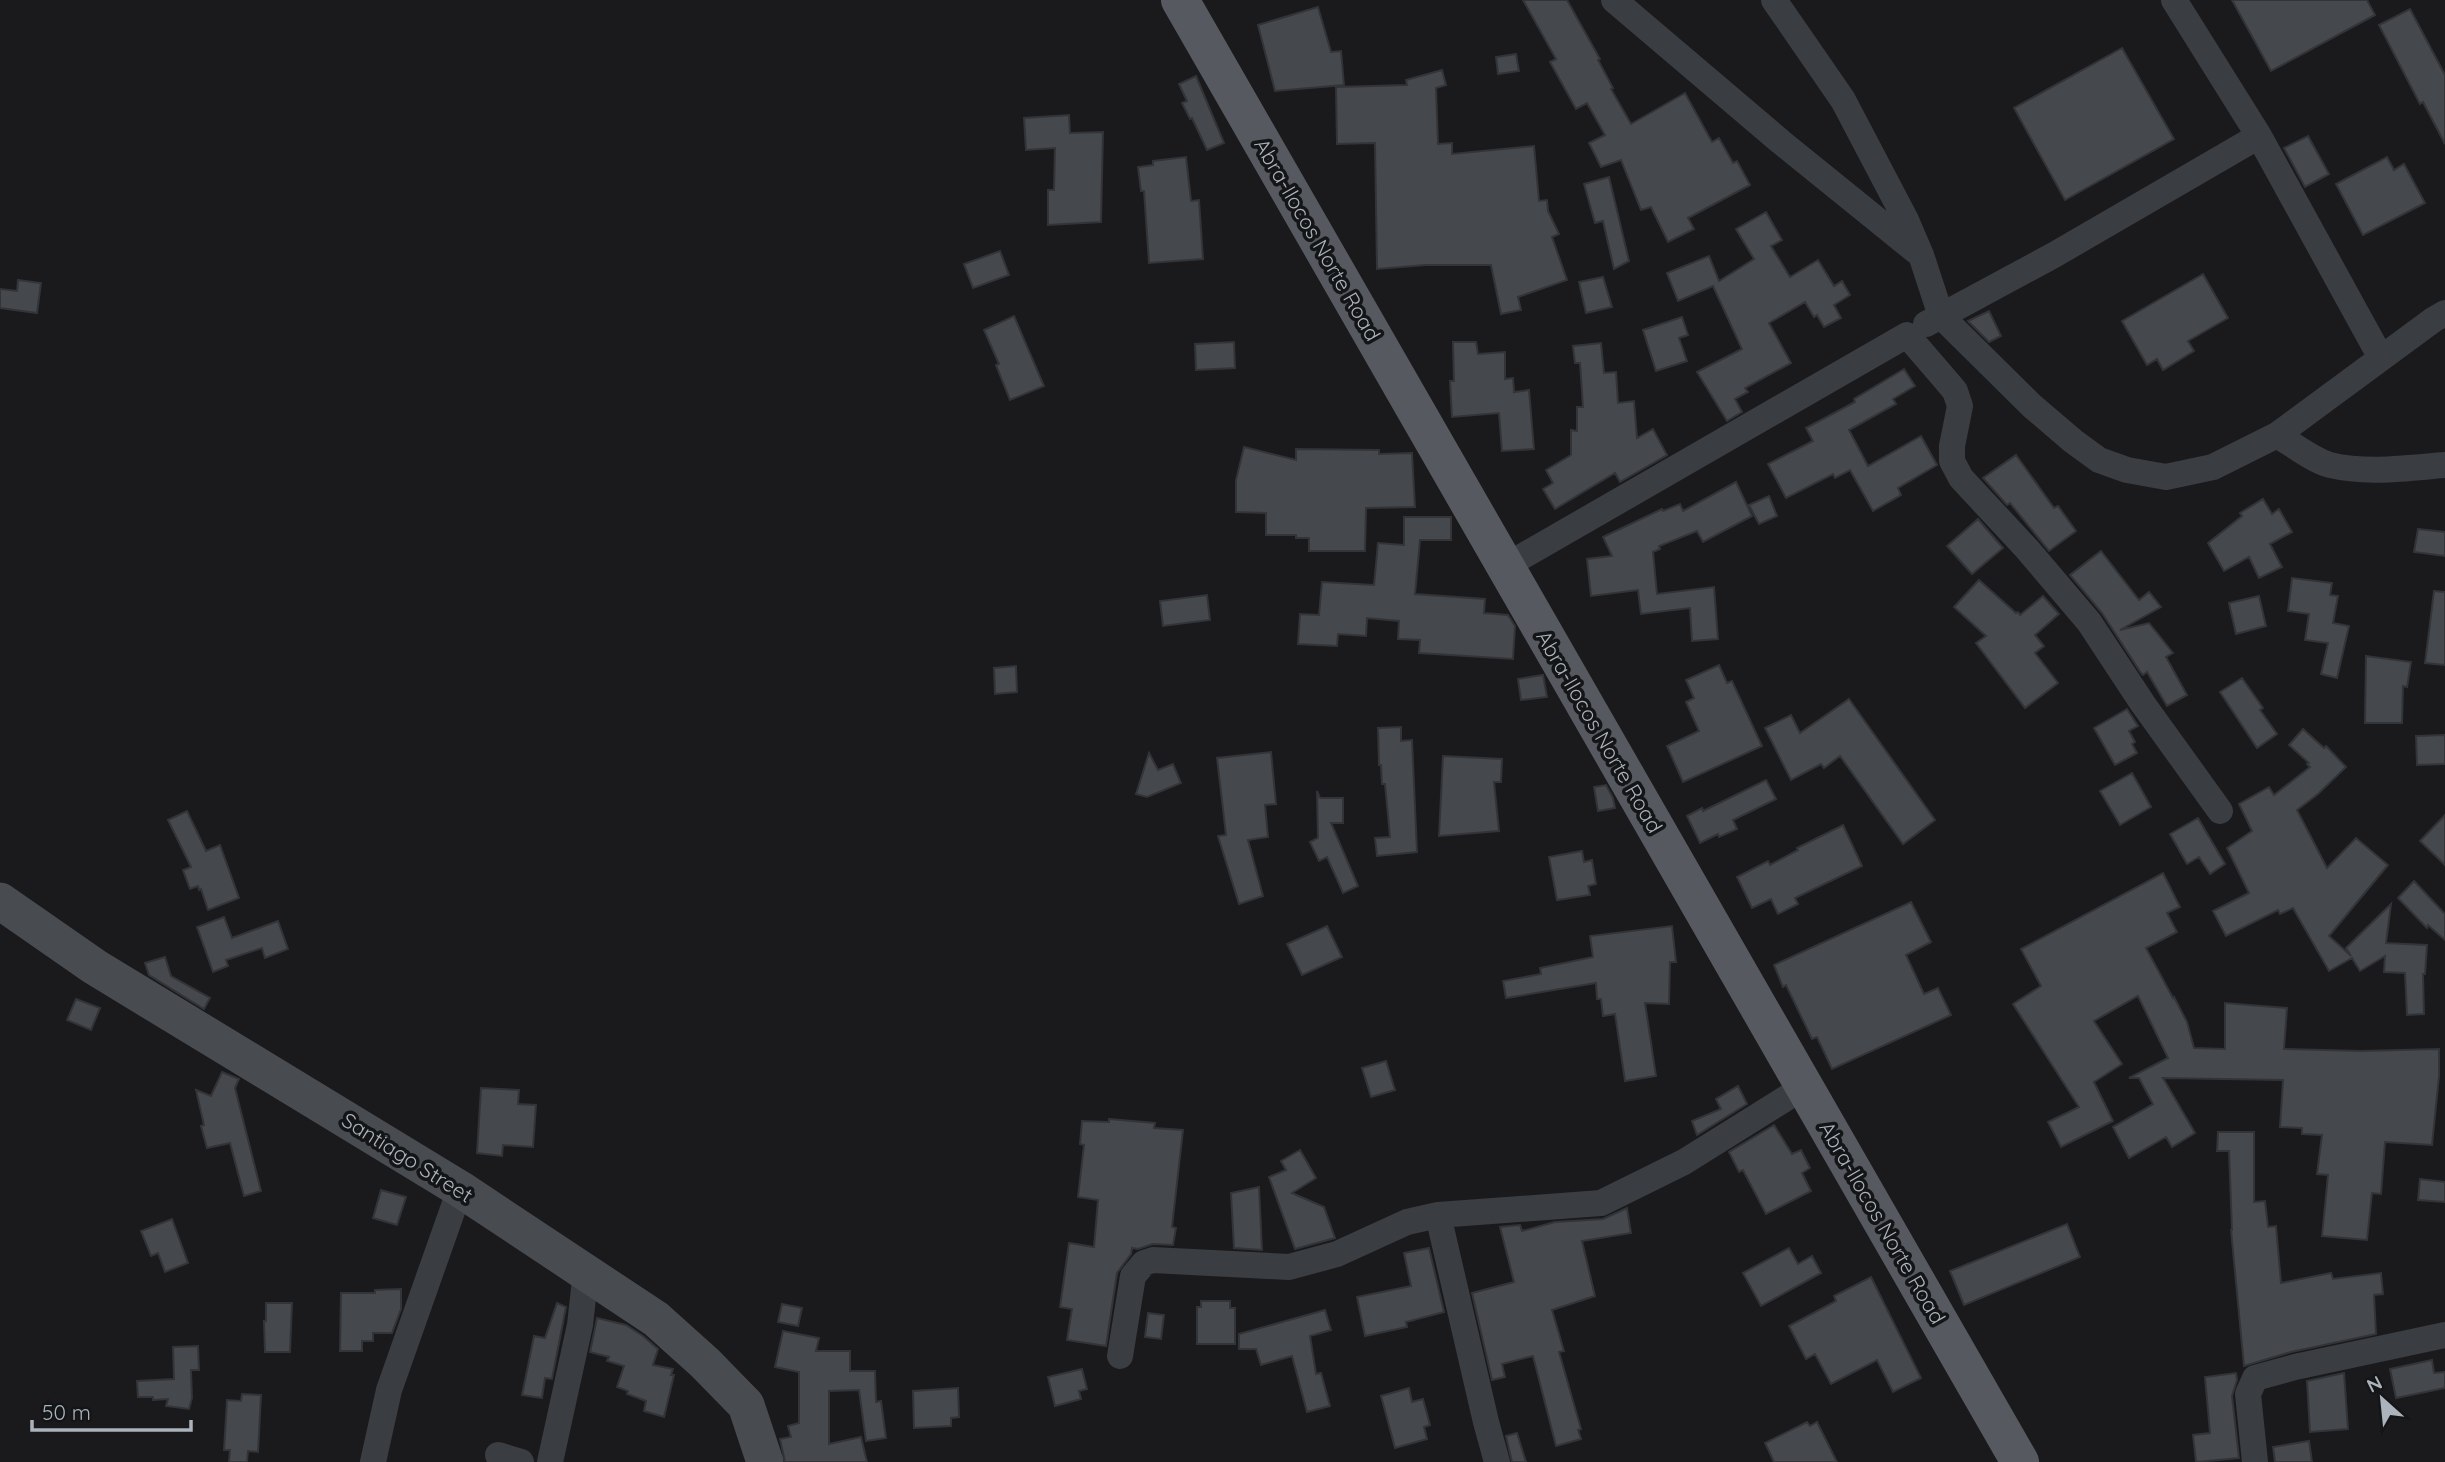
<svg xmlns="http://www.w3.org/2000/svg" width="2445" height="1462" viewBox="0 0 2445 1462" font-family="Quicksand,sans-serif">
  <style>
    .building { fill: #45484c; stroke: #333438; stroke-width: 2 }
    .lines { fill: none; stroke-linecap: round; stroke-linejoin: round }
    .street { stroke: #3a3d41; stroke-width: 26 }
    .secondary { stroke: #484c51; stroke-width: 37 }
    .primary { stroke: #565a60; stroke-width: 38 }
    .labels { text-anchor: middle; stroke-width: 7; stroke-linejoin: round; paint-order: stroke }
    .street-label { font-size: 21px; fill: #abb3bc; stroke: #141517 }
  </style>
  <rect width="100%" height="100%" fill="#1a1a1c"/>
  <!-- building -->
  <path class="building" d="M1523,0H1567L1600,59L1598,60L1613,88L1611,89L1631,124L1685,93L1712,142L1719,138L1733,163L1737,161L1750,185L1688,218L1694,229L1668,242L1651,207L1641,210L1621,160L1601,167L1589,143L1605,135L1587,103L1576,109L1550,62L1556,59Z
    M2232,0H2367L2375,15L2271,71Z
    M1318,7L1331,52L1341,51L1344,85L1275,91L1258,25Z
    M2410,9L2445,75V144L2423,102L2420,104L2379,25Z
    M2122,48L2174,139L2065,200L2014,108Z
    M1516,54L1519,71L1498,74L1496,57Z
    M1442,70L1446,85L1436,88L1438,144L1452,143V154L1534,146L1539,201L1547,200L1548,211L1559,234L1552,237L1567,280L1518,297L1521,310L1501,314L1491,265H1426L1377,269L1375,143L1337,144L1336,87L1407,85L1406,80Z
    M1196,76L1224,143L1207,150L1192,118L1190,119L1182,103L1187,101L1179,84Z
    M1069,115L1070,133L1103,132L1101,222L1048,225V190H1054L1055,148L1026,150L1024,118Z
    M2308,136L2329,174L2305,187L2284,148Z
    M1186,157L1191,201L1199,200L1203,259L1149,263L1144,191H1141L1138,167L1153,165V161Z
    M2387,157L2394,170L2404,164L2425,203L2363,235L2336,184Z
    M1609,177L1629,261L1614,269L1603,221L1595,223L1584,184Z
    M1766,212L1782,240L1771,246L1790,277L1818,260L1834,286L1842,281L1850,295L1834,305L1841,318L1824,327L1817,315L1814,317L1805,302L1769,323L1791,363L1745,388L1748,392L1735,399L1742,412L1727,421L1697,372L1742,349L1713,286L1678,301L1667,273L1709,256L1719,281L1754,259L1736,229Z
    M1000,251L1009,275L973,288L964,264Z
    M2203,274L2228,318L2188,341L2194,351L2163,370L2157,359L2147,365L2122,321Z
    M1603,277L1612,307L1586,313L1579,282Z
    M18,280L41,283L37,313L0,308V289L17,291Z
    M1989,311L2001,336L1989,342L1968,321Z
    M1014,316L1044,386L1010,400L996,365L999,364L984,330Z
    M1682,317L1688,335L1679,338L1687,361L1656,371L1643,330Z
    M1234,342L1235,368L1196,370L1195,344Z
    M1453,342H1476L1478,354L1505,352V379L1513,378L1514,392L1529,390L1534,449L1502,451L1499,413L1452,417L1450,381H1454Z
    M1601,343L1604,373L1616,372L1618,403L1634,401L1637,438L1653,429L1667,455L1620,482L1615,473L1555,509L1543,489L1553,483L1546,470L1571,455V430L1577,431V407H1583L1580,363H1575L1573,346Z
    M1904,369L1915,386L1893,399L1896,404L1849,430L1868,466L1921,436L1937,465L1898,488L1901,495L1873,511L1850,470L1835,478L1833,474L1786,498L1768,464L1813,441L1806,428L1855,402L1854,399Z
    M1244,447L1296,460V449L1379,450V454L1412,453L1415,507L1366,508L1365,551H1309V538H1296V535H1266V513L1236,512V480Z
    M2016,455L2054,508L2058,506L2076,531L2049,551L2010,503L2007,505L1983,478Z
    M1736,482L1752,516L1703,542L1697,531L1659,546L1660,549L1653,552L1657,594L1714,587L1718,639L1692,641L1690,608L1641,614L1638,590L1591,596L1587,559L1612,556L1603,537L1662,509L1663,511L1680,504L1683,511Z
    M1769,496L1777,516L1759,524L1749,505Z
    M2263,499L2272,514L2279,509L2292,532L2270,544L2282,567L2259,578L2249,557L2224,571L2208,543L2242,516L2240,513Z
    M1404,517H1451V540H1420L1415,594L1485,599L1484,613L1508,615L1515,626L1513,659L1419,653L1420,640L1398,639L1399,621L1367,618L1366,636L1338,634L1337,646L1298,644L1300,614L1319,615L1322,582L1374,585L1378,543L1404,545Z
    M1978,519L2003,548L1972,574L1947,546Z
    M2418,529L2445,532V556L2414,552Z
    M2101,551L2139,600L2149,592L2161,607L2120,630L2149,623L2173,653L2166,657L2187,695L2167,706L2147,672L2143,675L2141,673L2102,613L2070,575Z
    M2292,578L2332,583L2330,595L2338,596L2333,623L2349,626L2337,678L2321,674L2328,643L2305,640L2309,614L2288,611Z
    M1979,580L2016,613L2018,612L2020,615L2043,596L2059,614L2035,635L2044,646L2035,653L2058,683L2025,708L1976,643L1986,636L1954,607Z
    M2434,591L2445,592V665L2425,663Z
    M1207,595L1210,620L1163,626L1160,601Z
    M2259,596L2266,626L2236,634L2229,603Z
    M2366,656L2411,662L2407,687L2403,686L2402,723H2365Z
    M1719,665L1727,683L1732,681L1762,746L1683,782L1667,746L1699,731L1686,702L1694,698L1686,680Z
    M1016,666L1017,692L995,694L994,668Z
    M1543,675L1547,697L1521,700L1518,679Z
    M2242,678L2263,708L2260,710L2277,734L2257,748L2220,692Z
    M1849,699L1935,820L1903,844L1840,756L1824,768L1821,764L1791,780L1765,728L1791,715L1800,733Z
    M2127,709L2138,726L2129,731L2135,742L2132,744L2137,753L2115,765L2094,728Z
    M1401,727V741L1412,740L1417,852L1377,856L1375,838L1390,837L1385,784H1382L1381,765H1379L1378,728Z
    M2303,729L2324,748L2326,746L2346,767L2318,794L2297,810L2327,868L2356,838L2388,865L2329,936L2351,956L2346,948L2391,904L2386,943L2427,945L2425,974H2423L2424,1014L2407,1015L2405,973L2384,972L2385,956L2360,971L2352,958L2329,971L2293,908L2280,914L2278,910L2226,936L2213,911L2249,893L2227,848L2252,831L2239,804L2269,787L2274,795L2310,767L2307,764L2309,763L2289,745Z
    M2445,735V764L2417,765L2416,736Z
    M1271,752L1276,804L1265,805L1268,837L1248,840L1263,896L1239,904L1218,836L1226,835L1217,758Z
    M1149,753L1158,770L1173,764L1181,783L1147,797L1136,794Z
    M1443,756L1502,759L1501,782H1494L1499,831L1439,836Z
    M2132,773L2151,807L2120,825L2100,791Z
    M1766,780L1776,799L1733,820L1737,829L1719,837L1718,834L1700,843L1687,816L1702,808L1703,811Z
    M1606,785L1613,798L1615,808L1598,811L1594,787Z
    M1317,791L1320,798H1343V823H1331L1358,886L1343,893L1327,857L1319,861L1310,842L1318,838Z
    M187,811L206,851L220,845L239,898L208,910L201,889L199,890L198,886L190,889L183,870L191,867L168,820Z
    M2445,815V865L2420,841Z
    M2198,818L2225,864L2210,874L2199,857L2187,864L2170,834Z
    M1843,825L1862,866L1795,898L1798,904L1778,914L1771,899L1752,908L1737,877L1768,861L1770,865L1798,850L1797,848Z
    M1582,851L1584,862L1592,860L1596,884L1588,886L1590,895L1557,900L1549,857Z
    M2163,873L2180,907L2167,913L2177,932L2146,948L2173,998L2174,997L2187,1022L2194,1048L2225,1049V1003L2287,1008L2284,1049L2362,1051L2439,1049V1076L2432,1145L2385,1142L2381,1194L2372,1193L2367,1240L2322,1236L2328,1175L2317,1174L2322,1135L2302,1134V1128L2280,1127L2283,1080L2163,1078L2195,1133L2172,1147L2166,1137L2129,1158L2113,1127L2153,1104L2139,1078H2129L2168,1058L2138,996L2094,1021L2122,1064L2094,1082L2113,1121L2061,1147L2048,1122L2079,1107L2013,1004L2041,986L2021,949Z
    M2414,881L2445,914V940L2428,925L2427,928L2398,898Z
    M1911,902L1931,942L1906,955L1924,994L1938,988L1951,1015L1832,1069L1817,1037L1812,1039L1786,985L1783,987L1774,965Z
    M224,917L232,938L278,921L288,949L265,958L262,948L226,960L228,966L213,972L197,927Z
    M1327,926L1342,957L1302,975L1287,944Z
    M1672,926L1676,962H1670L1669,1004L1645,1003L1656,1076L1625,1081L1615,1014L1603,1016L1601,999H1597L1596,983L1506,998L1503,981L1541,974L1540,968L1593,957L1590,936Z
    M165,957L171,976L210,998L204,1009L149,975L145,963Z
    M76,999L100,1008L91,1030L67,1020Z
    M1386,1061L1395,1090L1371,1097L1362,1068Z
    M222,1072L239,1079L235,1088L261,1191L244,1196L230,1143L207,1148L201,1126L204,1125L196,1090L211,1096Z
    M1738,1086L1747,1104L1697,1135L1692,1121L1721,1109L1716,1099Z
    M481,1088L519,1090L518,1104L536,1105L533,1147L503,1145L502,1156L477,1153Z
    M1109,1119L1155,1123L1154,1128L1183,1130L1172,1227L1176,1228L1173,1245L1153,1244L1138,1249L1132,1248L1131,1254L1117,1273L1106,1346L1067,1340L1072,1309L1060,1307L1069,1243L1094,1247L1098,1200L1078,1197L1084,1145L1080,1144L1082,1121L1109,1122Z
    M1774,1125L1792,1154L1801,1150L1810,1168L1802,1173L1811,1191L1766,1214L1743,1170L1739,1172L1729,1152Z
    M2218,1132H2254V1202L2265,1201L2268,1227L2276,1226L2281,1283L2331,1273L2333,1279L2381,1273L2383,1294L2374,1295L2376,1334L2291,1352L2244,1366L2231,1230H2232L2229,1151H2217Z
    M1300,1150L1316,1178L1292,1193L1324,1207L1335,1238L1295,1249L1269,1177L1286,1170L1281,1161Z
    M2420,1179L2445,1182V1202L2418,1200Z
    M1259,1187L1262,1250L1234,1248L1231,1193Z
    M381,1190L406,1197L397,1225L373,1218Z
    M1627,1208L1631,1233L1582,1241L1595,1296L1552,1310L1564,1351L1559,1352L1581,1429L1578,1430L1581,1439L1556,1446L1533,1356L1502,1364L1505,1377L1492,1380L1472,1293L1514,1282L1500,1227L1520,1225L1522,1231L1555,1222L1603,1219Z
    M172,1219L188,1263L165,1272L158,1253L151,1256L141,1231Z
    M2067,1224L2080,1257L1964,1305L1950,1271Z
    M1429,1248L1444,1312L1406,1322L1407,1327L1365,1336L1357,1297L1411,1286L1404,1253Z
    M1789,1248L1798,1264L1812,1256L1821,1273L1761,1306L1743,1273Z
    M1871,1277L1921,1378L1893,1392L1877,1360L1831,1384L1815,1354L1806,1359L1789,1326L1836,1301L1834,1296Z
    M401,1289V1309L392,1333H373V1341H362V1351H340L341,1293H375V1290Z
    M1201,1301H1230V1308H1235V1344H1197V1307H1201Z
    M266,1303H292L290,1352H265L264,1321H266Z
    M557,1303L566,1307L552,1379L545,1378L542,1398L522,1395L534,1336L545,1338Z
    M782,1304L802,1308L798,1326L778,1322Z
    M1325,1310L1331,1330L1310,1336L1316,1374L1321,1373L1330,1406L1307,1412L1292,1356L1261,1365L1256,1349H1239V1334Z
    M1148,1313L1164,1315L1161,1339L1145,1337Z
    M597,1318L626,1325L643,1336L658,1349L653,1365L673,1369L671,1375H674L664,1417L644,1411L646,1401L627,1394L628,1391L617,1387L624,1366L607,1361L609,1357L590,1352Z
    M783,1331L819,1338L816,1351H850V1371H875L876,1402L881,1401L886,1438L866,1441L859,1390L829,1391V1444L861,1437L867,1462H785L780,1439L791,1437L788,1426L799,1423V1372L775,1367Z
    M198,1346L199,1370H191L192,1398L189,1409L166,1406L168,1399L153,1400V1397H138L137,1381L174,1379L173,1347Z
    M2432,1360L2434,1373L2445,1372V1388L2396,1398L2390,1369Z
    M1082,1369L1087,1389L1079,1391L1081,1399L1055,1406L1048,1377Z
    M2236,1373L2237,1380L2232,1396L2239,1458L2196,1462L2193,1435L2210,1433L2205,1377Z
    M2344,1373L2348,1429L2310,1432L2307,1381Z
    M958,1388L959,1417L951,1418V1426L914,1428L913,1391Z
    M1409,1388L1412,1402L1423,1399L1430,1425L1424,1427L1427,1439L1395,1448L1381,1396Z
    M242,1394L261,1395L258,1452L248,1451L247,1462H229L230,1450H224L227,1400L241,1401Z
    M1807,1422L1810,1426L1817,1422L1837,1462H1774L1765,1443Z
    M1517,1433L1526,1462H1512L1506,1436Z
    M2309,1441L2312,1462H2275L2273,1447Z"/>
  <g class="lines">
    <!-- street -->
    <path class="street" d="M1614,0L1781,142L1917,252
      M1774,0L1843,100L1906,220L1921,255L1941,316L2054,255L2259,136L2174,0
      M2259,136L2381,358
      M1926,324L1941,316L2032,406L2073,441L2099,460L2127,470L2166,477L2213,467L2277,435L2433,320L2445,313
      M2277,435C2292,444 2314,461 2330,465C2367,474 2408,468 2445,465
      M1504,567L1907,335L1944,378L1955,391L1960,406L1952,446V461L1961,478L2027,549L2089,622L2143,704L2220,811
      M1438,1215L1486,1422L1497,1462
      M1120,1356L1133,1276L1144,1263L1153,1260L1289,1267L1337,1254L1407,1222L1438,1215L1601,1203L1684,1162L1804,1087
      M498,1455L521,1462
      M373,1462L389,1390L460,1189
      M550,1462L580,1325L586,1271
      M2255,1462L2248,1394L2255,1378L2295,1367L2445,1335"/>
    <!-- secondary -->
    <path class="secondary" d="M0,901L95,967L460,1189L656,1319L705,1363L746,1405L765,1462"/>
    <!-- primary -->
    <path class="primary" d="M1180,0L2020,1462"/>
  </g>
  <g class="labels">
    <!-- street labels -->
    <g class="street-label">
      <text transform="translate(1317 240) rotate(60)" y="7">Abra-Ilocos Norte Road</text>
      <text transform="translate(1599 732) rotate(60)" y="7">Abra-Ilocos Norte Road</text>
      <text transform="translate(407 1158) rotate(32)" y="7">Santiago Street</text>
      <text transform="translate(1882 1223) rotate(60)" y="7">Abra-Ilocos Norte Road</text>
    </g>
  </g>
  <!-- north arrow -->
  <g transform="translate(2382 1399) rotate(333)" stroke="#141517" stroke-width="5" paint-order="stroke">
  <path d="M0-5L12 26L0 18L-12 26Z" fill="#abb3bc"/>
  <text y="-10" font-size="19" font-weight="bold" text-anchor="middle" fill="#abb3bc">N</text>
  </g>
  <!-- scale -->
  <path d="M32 1420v10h159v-10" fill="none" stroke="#abb3bc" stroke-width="3.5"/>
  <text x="42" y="1420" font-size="21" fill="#abb3bc" stroke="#141517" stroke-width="5" paint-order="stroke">50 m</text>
</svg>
